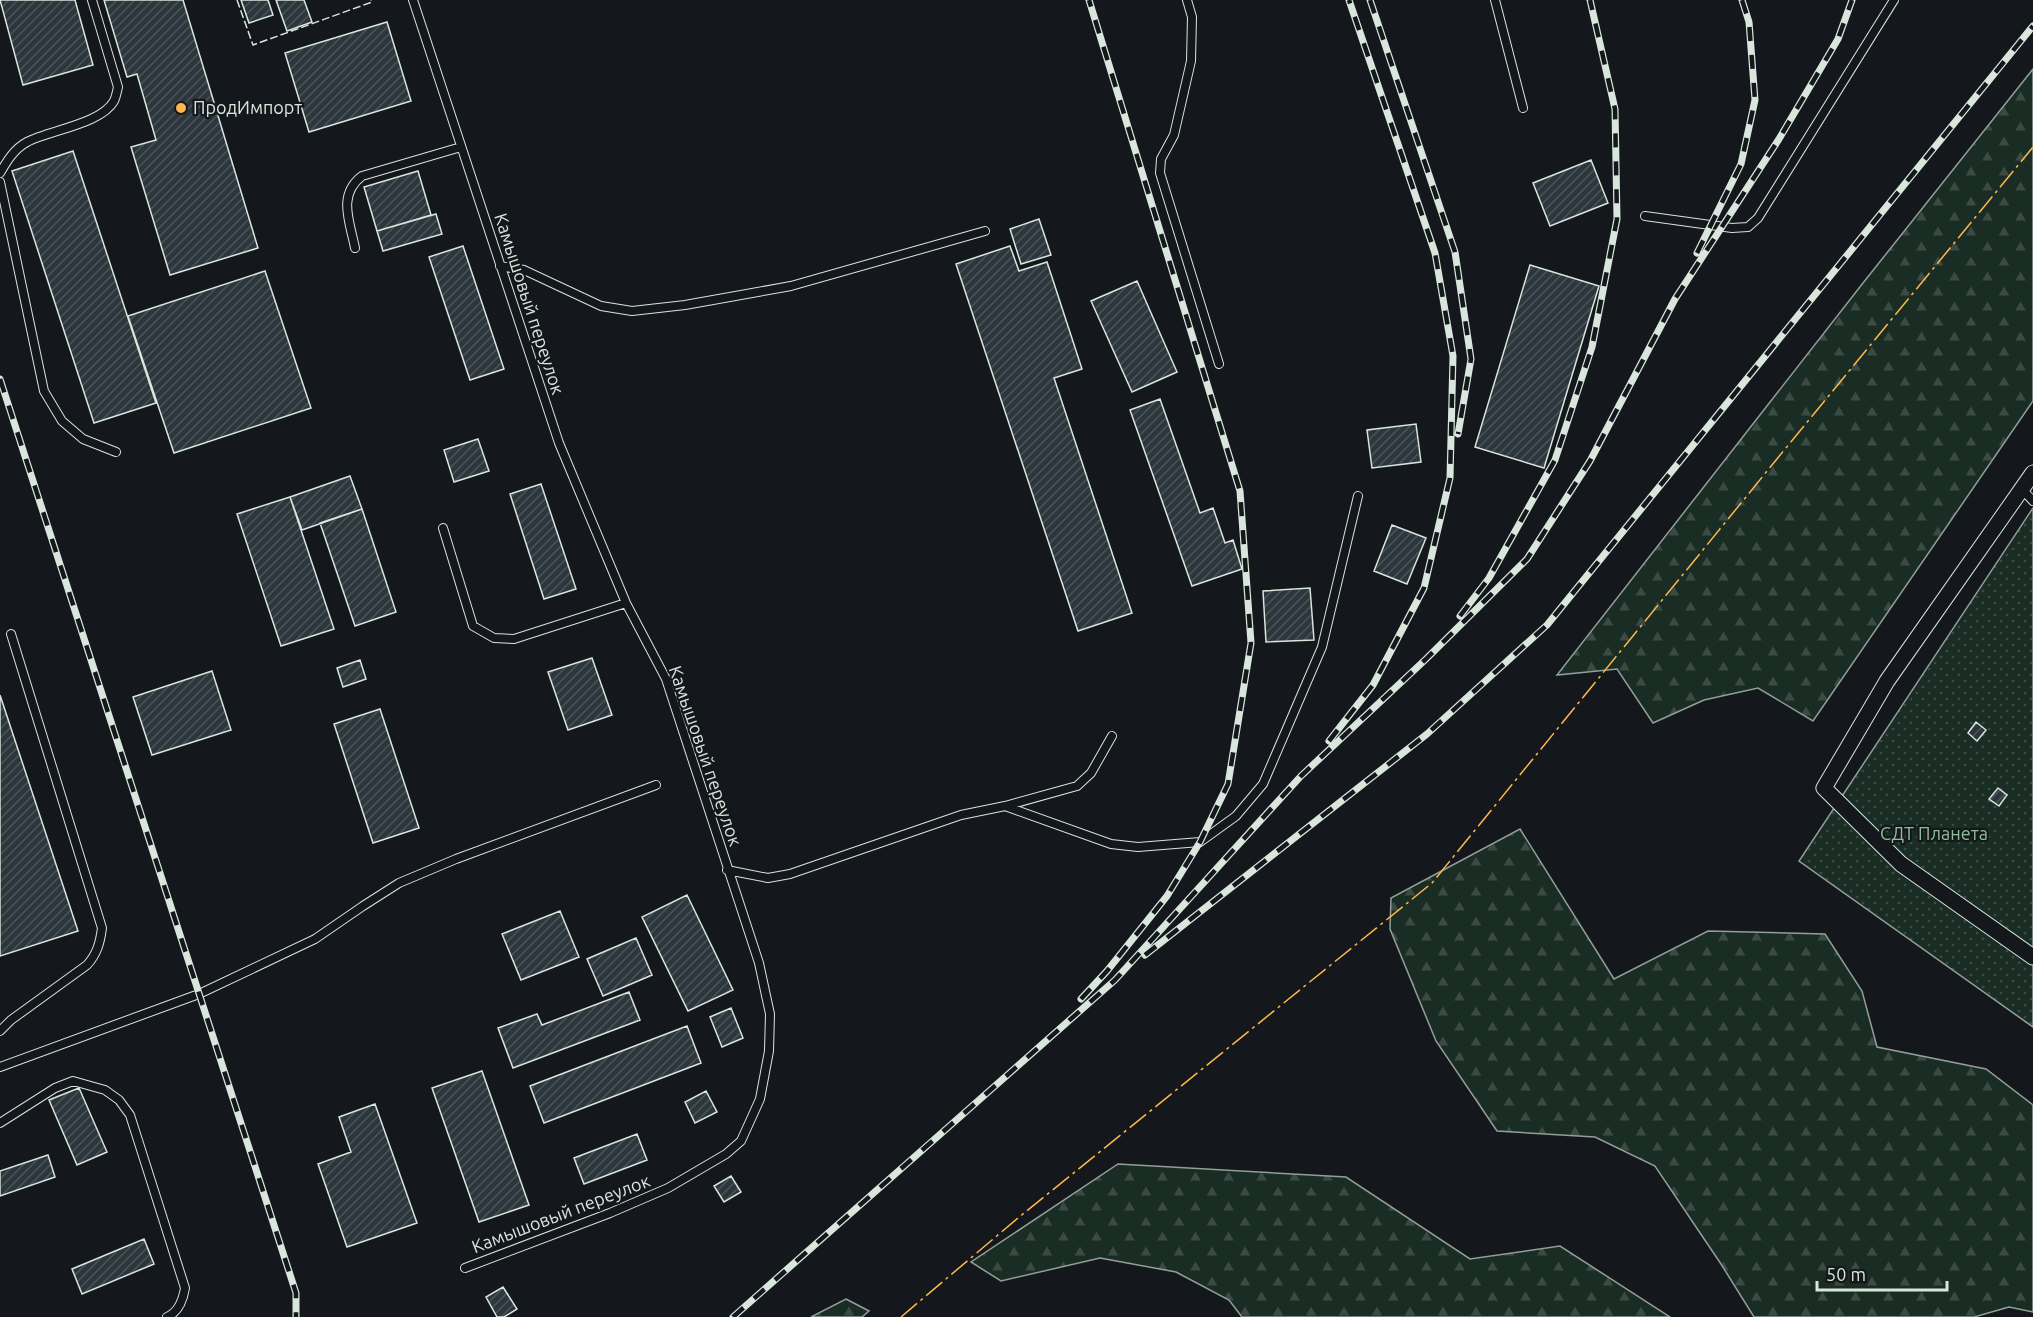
<svg xmlns="http://www.w3.org/2000/svg" width="2033" height="1317" viewBox="0 0 2033 1317" font-family="Ubuntu,sans-serif">
  <style>
    .forest { fill: url(#forest-firs); stroke: #939e99; stroke-width: 1.5 }
    .park { fill: url(#park-dots); stroke: #939e99; stroke-width: 1.5 }
    .building { fill: url(#building-hatch); stroke: #d8e6dc; stroke-width: 1.5 }
    .lines { fill: none; stroke-linecap: round; stroke-linejoin: round }
    .service-casing { stroke: #d8e6dc; stroke-width: 10 }
    .minor-casing { stroke: #d8e6dc; stroke-width: 17 }
    .service { stroke: #14181c; stroke-width: 8 }
    .minor { stroke: #14181c; stroke-width: 15 }
    .rail-casing { stroke: #d8e6dc; stroke-width: 7 }
    .rail { stroke: #14181c; stroke-width: 4.5; stroke-dasharray: 14; stroke-linecap: butt }
    .fence { stroke: #d8e6dc; stroke-width: 1.5; stroke-dasharray: 8 3; stroke-linecap: butt }
    .power { stroke: #ffb74d; stroke-width: 1.5; stroke-dasharray: 21 4.5 3 4.5; stroke-linecap: butt }
    .poi-dot { fill: #ffb74d; stroke: #14181c; stroke-width: 2 }
    .labels { text-anchor: middle; stroke-width: 4.5; stroke-linejoin: round; paint-order: stroke }
    .poi-label { font-size: 18px; fill: #d8e6dc; stroke: #14181c; text-anchor: start }
    .street-label { font-size: 18px; fill: #d8e6dc; stroke: #14181c }
    .park-label { font-size: 18px; fill: #8ac095; stroke: #14181c }
  </style>
  <defs>
    <pattern id="forest-firs" width="22" height="20" patternUnits="userSpaceOnUse" patternTransform="scale(1.5)"><rect width="22" height="20" fill="#1a2d24"/><path d="M5 1l3.5 6h-7zM16 11l3.5 6h-7z" fill="#3b4b43"/></pattern>
    <pattern id="park-dots" width="8" height="8" patternUnits="userSpaceOnUse" patternTransform="scale(1.5)"><rect width="8" height="8" fill="#1a2d24"/><path d="M2 2h.1M6 6h.1" fill="none" stroke="#3b4b43" stroke-width="1.8" stroke-linecap="round"/></pattern>
    <pattern id="building-hatch" width="6" height="6" patternUnits="userSpaceOnUse" patternTransform="scale(1.5)"><rect width="6" height="6" fill="#2c363c"/><path d="M-1 1l2-2M0 6l6-6M5 7l2-2" fill="none" stroke="#4a5358"/></pattern>
  </defs>
  <rect width="100%" height="100%" fill="#14181c"/>
  <!-- forest -->
  <path class="forest" d="M2033,69V401L1813,721L1758,688L1704,700L1653,723L1617,669L1557,675L1863,283Z
    M1520,829L1614,979L1708,931L1825,934L1862,991L1877,1047L1986,1069L2033,1105V1312L2009,1307L1974,1317H1754L1721,1264L1655,1166L1595,1137L1497,1131L1436,1041L1390,929L1391,898Z
    M1118,1164L1346,1177L1470,1259L1560,1246L1670,1317H1242L1229,1300L1176,1272L1100,1258L1001,1281L971,1262Z
    M846,1299L869,1311L862,1317H811Z"/>
  <!-- park -->
  <path class="park" d="M2033,508V1027L1799,861Z"/>
  <!-- building -->
  <path class="building" d="M0,0H75L93,65L23,85Z
    M104,0H183L258,248L170,275L131,147L156,140L137,74L127,77Z
    M241,0H268L273,15L249,23Z
    M276,0H304L312,22L287,31Z
    M387,22L411,101L309,132L285,53Z
    M73,151L156,403L94,423L12,171Z
    M1591,160L1608,203L1550,226L1533,183Z
    M418,171L431,215L377,231L364,187Z
    M436,214L442,234L383,251L377,231Z
    M1039,219L1051,255L1021,264L1010,229Z
    M463,246L504,369L470,380L429,257Z
    M1010,246L1019,271L1047,262L1082,369L1054,378L1132,613L1078,631L956,264Z
    M1530,265L1599,286L1544,468L1475,447Z
    M265,271L311,408L174,453L128,316Z
    M1137,281L1177,372L1132,392L1091,301Z
    M1160,399L1200,513L1213,508L1225,543L1233,540L1242,569L1192,586L1130,410Z
    M1416,424L1421,462L1372,468L1367,430Z
    M478,439L489,471L454,482L444,450Z
    M350,476L362,509L302,530L290,497Z
    M541,484L576,589L544,599L510,494Z
    M290,497L334,629L281,646L237,514Z
    M362,509L396,612L355,626L320,523Z
    M1392,525L1426,538L1407,584L1374,571Z
    M1310,588L1314,640L1266,642L1263,591Z
    M592,658L612,715L568,730L548,672Z
    M360,660L366,679L343,687L337,668Z
    M212,671L231,730L152,755L133,697Z
    M0,695L78,931L0,956Z
    M380,709L419,828L373,843L334,724Z
    M1976,722L1986,730L1977,741L1968,733Z
    M1998,788L2007,795L1999,806L1989,799Z
    M687,895L733,990L688,1011L642,917Z
    M560,911L579,957L521,980L502,934Z
    M636,938L652,975L603,996L587,959Z
    M629,992L640,1020L513,1068L498,1028L537,1014L542,1025Z
    M731,1008L743,1038L722,1047L710,1017Z
    M687,1026L701,1063L544,1123L530,1086Z
    M482,1071L529,1205L479,1222L432,1088Z
    M79,1088L107,1152L77,1165L49,1100Z
    M706,1091L717,1112L695,1123L685,1102Z
    M375,1104L417,1223L347,1247L318,1164L351,1152L339,1117Z
    M637,1134L647,1160L584,1184L574,1158Z
    M48,1155L55,1177L0,1196V1171Z
    M731,1176L741,1192L724,1202L714,1186Z
    M144,1239L154,1264L82,1294L72,1269Z
    M503,1287L517,1309L504,1317H497L486,1297Z"/>
  <g class="lines">
    <defs>
      <path id="service" d="M413,0L559,443L626,603L666,679L759,963L770,1014L769,1051L760,1099L741,1141L726,1154L668,1188L610,1213L465,1268
        M1187,0L1192,17L1191,61L1174,135L1161,159L1160,173L1219,364
        M1495,0L1523,108
        M0,173C7,161 14,149 27,142C50,130 101,124 114,101C116,97 117,91 118,87L92,0
        M0,182L44,391L62,421L83,439L116,452
        M1645,216L1732,228L1748,227L1758,218L1894,0
        M355,248C350,222 337,195 362,176L461,147
        M500,266L524,270L601,306L632,311L685,305L791,286L985,231
        M2021,488L2033,501
        M443,528L473,626L494,638L514,639L626,603
        M1005,806L1111,844L1138,847L1200,842L1236,816L1263,784L1322,647L1358,496
        M727,870L768,878L790,874L961,815L1005,806L1077,786L1091,773L1112,736
        M0,1031L11,1020L87,965C97,954 100,943 102,928L11,634
        M0,1067L199,994L315,939L363,906L399,883L456,859L656,785
        M0,1123L55,1088L73,1081L105,1090L119,1100L130,1115L185,1288C183,1300 179,1312 167,1317"/>
      <path id="minor" d="M2033,473L1887,681L1824,788L1901,864L2033,957"/>
    </defs>
    <!-- service casing -->
    <use href="#service" class="service-casing"/>
    <!-- minor casing -->
    <use href="#minor" class="minor-casing"/>
    <!-- service -->
    <use href="#service" class="service"/>
    <!-- minor -->
    <use href="#minor" class="minor"/>
    <defs>
      <path id="rail" d="M1370,0L1455,252L1471,359L1458,434
        M1697,253L1741,164L1755,100L1749,22L1742,0
        M0,379L296,1293V1317
        M1460,616L1489,578L1555,460L1592,347L1617,219L1615,109L1590,0
        M1329,741L1373,685L1424,588L1450,478L1453,356L1435,253L1349,0
        M1145,955L1427,734L1547,625L2033,26
        M1081,999L1107,971L1167,896L1200,842L1228,784L1251,643L1240,491L1089,0
        M733,1317L1115,980L1301,776L1426,659L1527,559L1590,461L1675,299L1779,139L1838,39L1852,0"/>
    </defs>
    <!-- rail casing -->
    <use href="#rail" class="rail-casing"/>
    <!-- rail -->
    <use href="#rail" class="rail"/>
    <!-- fence -->
    <path class="fence" d="M237,0L253,45L372,2L371,0"/>
    <!-- power -->
    <path class="power" d="M901,1317L1018,1218L1432,883L1772,465L2033,147"/>
  </g>
  <!-- markers -->
  <circle class="poi-dot" cx="181" cy="108" r="6"/>
  <g class="labels">
    <!-- poi labels -->
    <g class="poi-label">
      <text x="193" y="114">ПродИмпорт</text>
    </g>
    <!-- street labels -->
    <g class="street-label">
      <text transform="translate(529 304) rotate(72)" y="6">Камышовый переулок</text>
      <text transform="translate(705 756) rotate(71)" y="6">Камышовый переулок</text>
      <text transform="translate(561 1214) rotate(-21)" y="6">Камышовый переулок</text>
    </g>
    <!-- park labels -->
    <g class="park-label">
      <text x="1934" y="840">СДТ Планета</text>
    </g>
  </g>
  <!-- scale -->
  <path d="M1817 1281v9h130v-9" fill="none" stroke="#d8e6dc" stroke-width="3"/>
  <text x="1826" y="1281" font-size="18" fill="#d8e6dc" stroke="#14181c" stroke-width="4.5" paint-order="stroke">50 m</text>
</svg>
